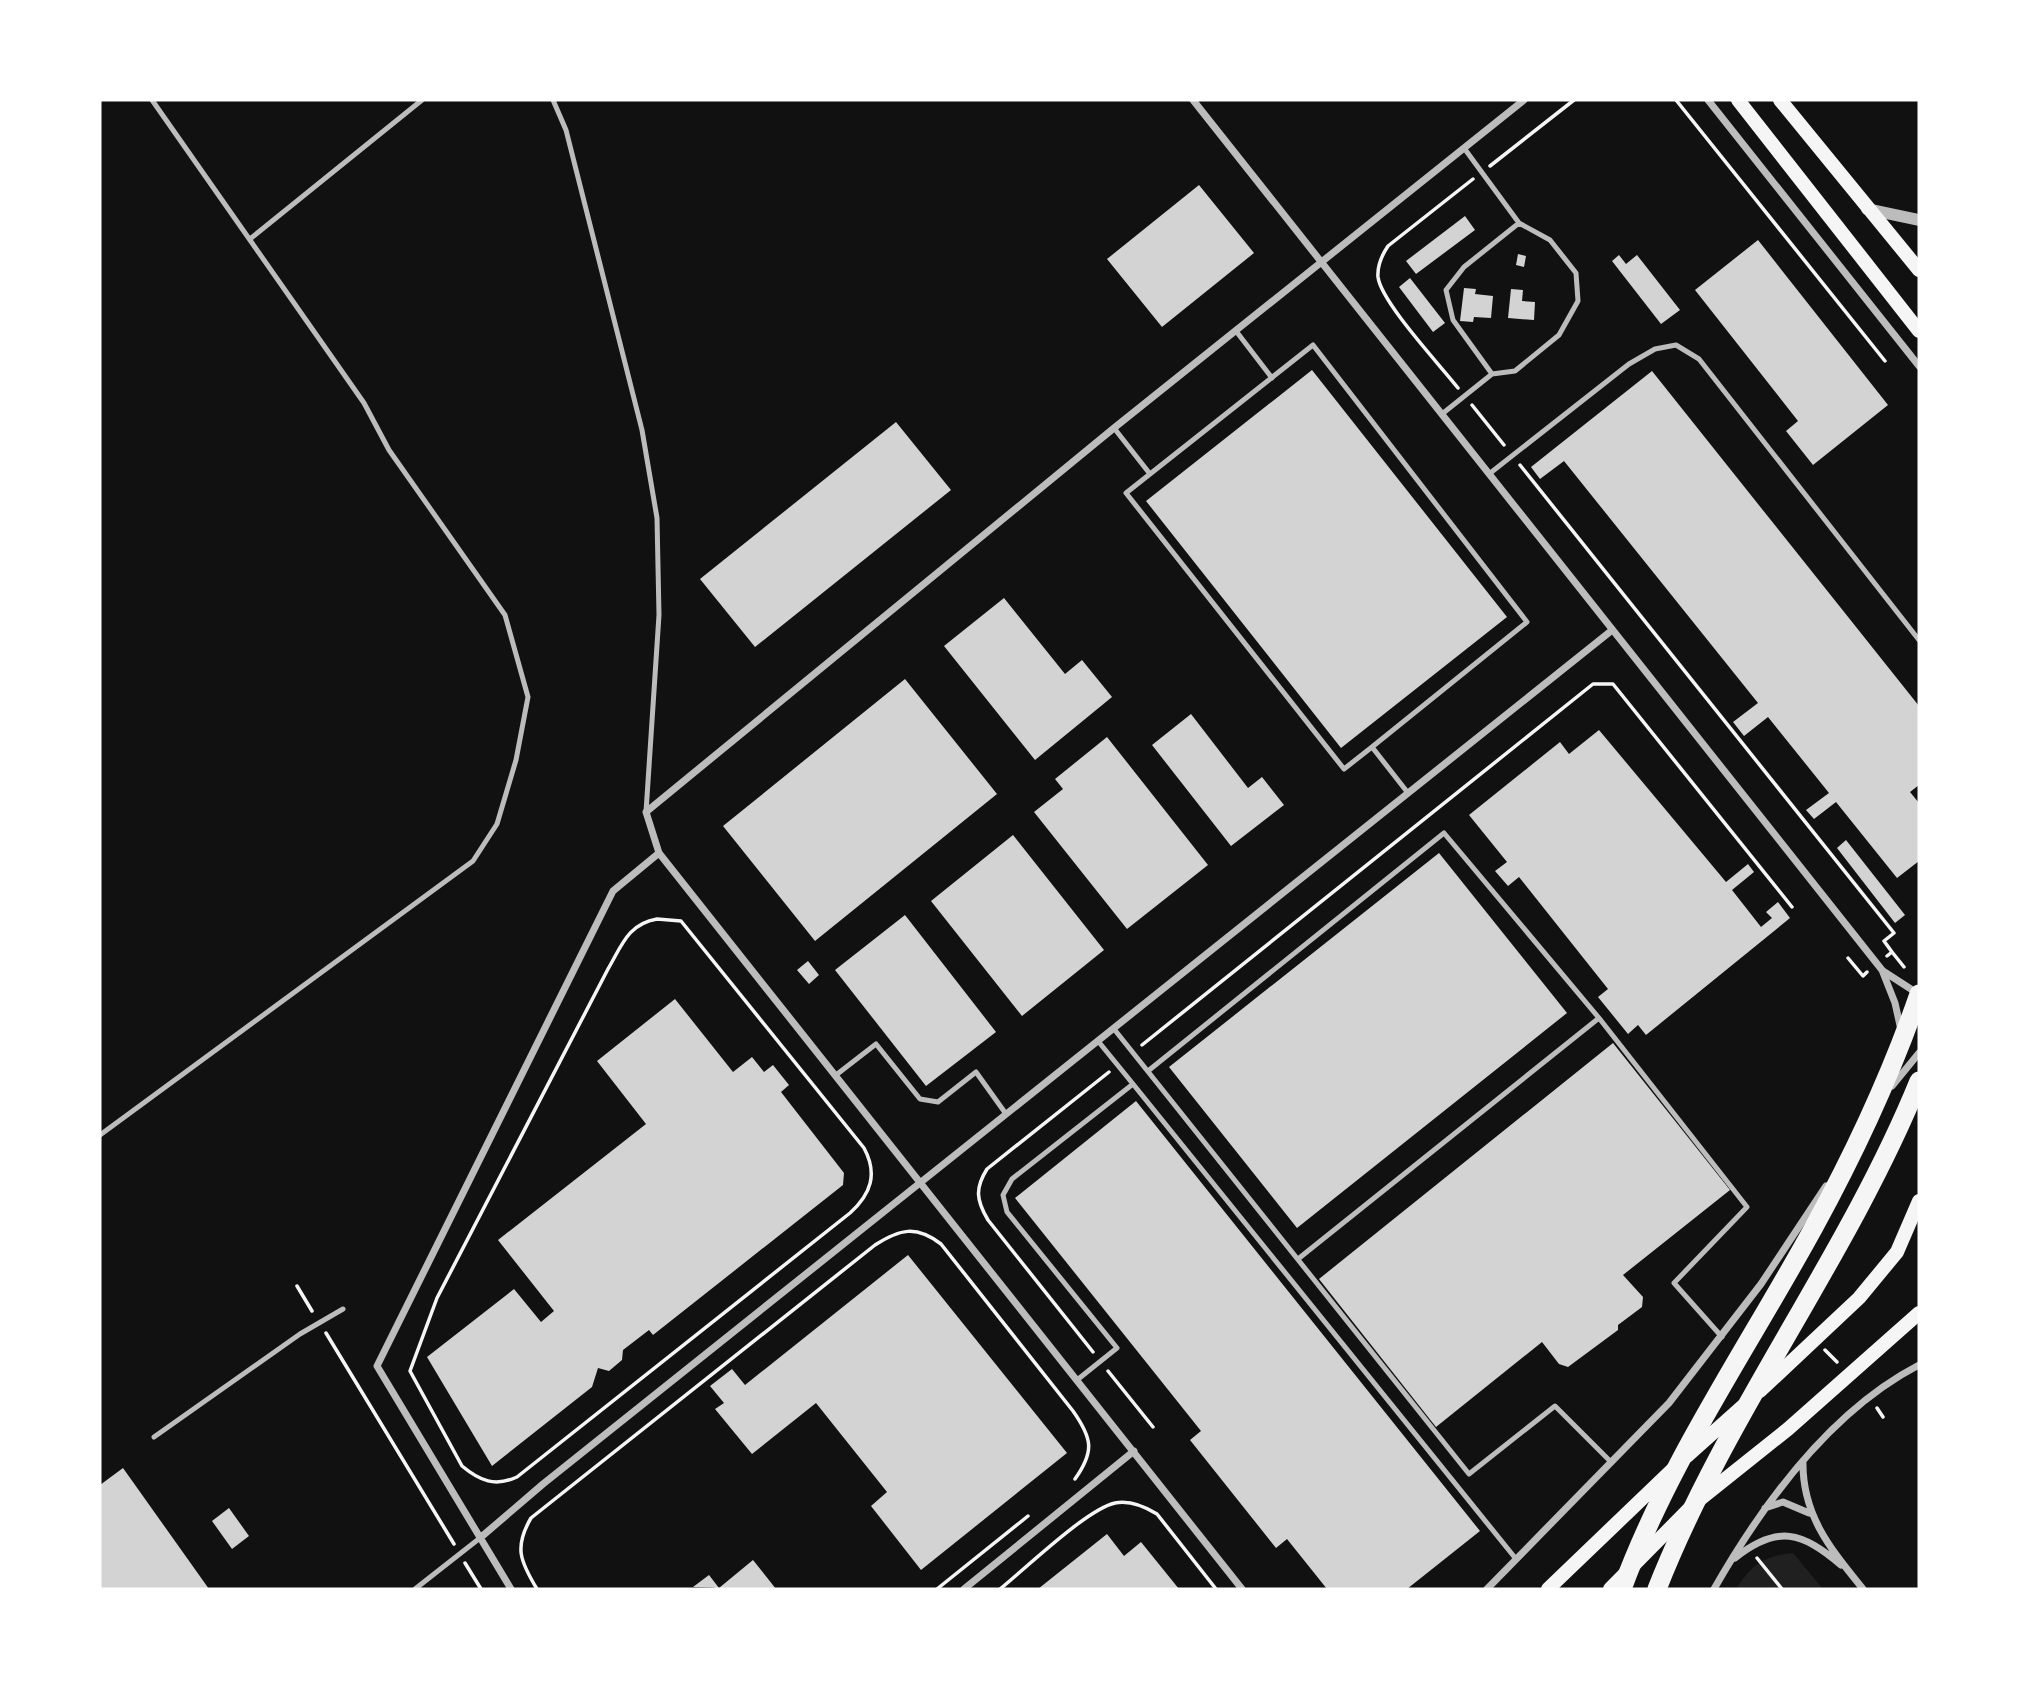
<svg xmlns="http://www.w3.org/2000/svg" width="2019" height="1689" viewBox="0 0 2019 1689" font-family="'Golos Text',sans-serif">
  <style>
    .green { fill: #202020 }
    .building { fill: #d3d3d3 }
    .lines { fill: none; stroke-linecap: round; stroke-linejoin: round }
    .path { stroke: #f5f5f5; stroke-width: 3.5 }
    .service { stroke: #bcbcbc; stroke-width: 5 }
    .minor { stroke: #bcbcbc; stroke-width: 7 }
    .tertiary { stroke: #bcbcbc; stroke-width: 12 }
    .secondary { stroke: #f5f5f5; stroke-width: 14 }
    .motorway { stroke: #f5f5f5; stroke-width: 19 }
  </style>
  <rect width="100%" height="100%" fill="#111"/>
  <!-- green -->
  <path class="green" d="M1793,1553L1823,1589H1736C1752,1564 1764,1556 1793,1553Z"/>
  <!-- building -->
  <path class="building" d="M1199,185L1254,253L1162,327L1107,259Z
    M1465,216L1475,230L1416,274L1406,261Z
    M1758,240L1888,405L1813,465L1786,431L1798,421L1695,290Z
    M1518,254L1526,256L1524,267L1516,265Z
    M1619,255L1626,264L1637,255L1680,310L1661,324L1612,261Z
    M1410,278L1445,323L1433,332L1399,287Z
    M1464,288L1476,289L1475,294L1493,296L1491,318L1474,317L1473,322L1460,321Z
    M1511,289L1523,290L1522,301L1535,302L1534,320L1508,318Z
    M1312,370L1507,617L1341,748L1146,501Z
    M1652,371L1919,706V785L1910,792L1919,803V861L1897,878L1836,802L1814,819L1806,810L1829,793L1768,717L1744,736L1733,722L1758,703L1564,461L1540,479L1531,467Z
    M896,422L951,490L755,647L700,579Z
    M1004,598L1065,674L1082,660L1112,697L1035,760L944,646Z
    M905,679L997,794L815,941L723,826Z
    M1191,714L1248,788L1262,777L1284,805L1231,846L1152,745Z
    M1599,730L1726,882L1748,864L1754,872L1732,890L1761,927L1772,918L1766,912L1778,902L1790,918L1646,1035L1638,1025L1628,1034L1598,997L1608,989L1519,877L1508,886L1495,871L1507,862L1469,815L1560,742L1569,754Z
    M1107,737L1208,865L1127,929L1034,812L1063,789L1055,779Z
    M1013,835L1104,950L1022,1016L931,901Z
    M1846,840L1905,915L1895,923L1837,848Z
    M1439,853L1567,1013L1297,1228L1169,1067Z
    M905,915L996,1032L926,1086L835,970Z
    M808,961L819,975L809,984L797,970Z
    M675,999L733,1072L752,1057L764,1072L773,1065L789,1085L781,1092L844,1173L843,1185L653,1335L649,1330L623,1350L622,1360L609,1371L598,1368L592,1387L492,1466L427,1357L514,1289L541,1322L554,1311L498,1240L646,1124L597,1061Z
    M1613,1043L1730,1190L1623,1275L1643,1297L1642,1307L1618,1325V1330L1568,1367L1559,1364L1542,1342L1436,1427L1319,1279Z
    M1136,1101L1480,1531L1407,1589H1327L1287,1539L1276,1548L1190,1440L1201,1431L1015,1198Z
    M908,1255L1067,1453L921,1570L871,1506L887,1492L816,1403L752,1454L715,1409L724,1403L710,1386L732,1369L745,1385Z
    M123,1468L209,1589H100V1485Z
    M229,1508L249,1536L232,1549L212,1521Z
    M1107,1534L1124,1556L1141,1542L1179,1589H1038Z
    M753,1560L776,1589L693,1587L709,1575L719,1588Z"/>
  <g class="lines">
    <!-- path -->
    <path class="path" d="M1676,100L1885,361
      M1490,166L1574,100
      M1458,388C1440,365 1381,302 1378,277C1377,265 1382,255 1388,246L1473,179
      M1472,405L1504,445
      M1520,465L1894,933L1884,941L1892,952L1887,956
      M657,919L681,921L864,1148C878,1174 871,1194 850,1213L517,1477C495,1487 480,1481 462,1466L410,1371L437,1298L608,969C622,945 628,924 657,919Z
      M1892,952L1904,967
      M1848,958L1863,976L1867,972
      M1142,1045L1593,684H1613L1792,907
      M297,1286L312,1311
      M326,1333L454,1544
      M1825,1350L1837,1362
      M1093,1352L988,1220C976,1200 975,1188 987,1169L1109,1072
      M1108,1371L1153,1427
      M1877,1408L1883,1417
      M1757,1558L1782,1589
      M465,1563L481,1589
      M537,1589C520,1561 514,1547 531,1518L875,1245C900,1229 916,1225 941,1244L1073,1411C1092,1438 1095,1451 1075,1479
      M937,1589L1028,1516
      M1000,1589C1025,1569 1087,1509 1115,1503C1130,1500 1144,1506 1157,1514L1216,1589"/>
    <!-- service -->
    <path class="service" d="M553,100L566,130L642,430L657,518L659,615L646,812
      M1464,148L1519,223
      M250,239L422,100
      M1236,331L1272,378
      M1442,414L1492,374L1515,371L1559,335L1578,301L1576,273L1550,240L1519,223L1464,267L1446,290L1453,320L1492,374
      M1114,428L1150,474
      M1489,474L1629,364L1655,349L1676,345L1699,359L1919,640
      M1372,747L1527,622L1313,345L1126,493L1344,769L1372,747L1408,793
      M1114,1029L1469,1474L1555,1406L1610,1461
      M1148,1071L1444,833L1599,1018L1747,1207L1674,1283L1722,1337
      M836,1075L876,1044L920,1099L938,1102L976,1072L1006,1114
      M1133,1084L1516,1559
      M100,1135L473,861L497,824L516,760L528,697L505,615L389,450L364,403L152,100
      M1298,1259L1599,1018
      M1077,1380L1117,1348L1007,1212L1003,1195L1012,1179L1133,1084L1098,1041
      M154,1437L300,1334L343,1309
      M415,1589L480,1538"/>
    <!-- minor -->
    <path class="minor" d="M1193,100L1882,970L1895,1003L1901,1030
      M1708,100L1919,366
      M1883,971L1917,993
      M1892,1086L1919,1053
      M1803,1461C1802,1515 1830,1548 1863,1589
      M1765,1508L1783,1502L1809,1513
      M480,1538L543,1484L1611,631
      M1735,1558C1778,1524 1802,1532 1841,1565
      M511,1589L377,1366L613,891L659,853
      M964,1589L1134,1451
      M1242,1589L659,853L646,812L1114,428L1524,100
      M1487,1589L1669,1403L1761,1284L1826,1186
      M1714,1589C1762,1505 1830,1411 1919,1365"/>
    <!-- tertiary -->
    <path class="tertiary" d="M1867,209L1919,220"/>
    <!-- secondary -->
    <path class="secondary" d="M1738,100L1919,331
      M1780,100L1919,270
      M1760,1391L1859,1298L1897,1252L1919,1201
      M1687,1456L1743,1406
      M1548,1589L1672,1470
      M1610,1589L1694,1504L1788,1429L1919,1313"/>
    <!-- motorway -->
    <path class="motorway" d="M1622,1589C1669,1461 1749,1346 1814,1227C1855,1152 1891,1075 1919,994
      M1657,1589C1727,1411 1847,1258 1919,1081"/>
  </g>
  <!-- border -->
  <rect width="2019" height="1689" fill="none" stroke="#ffffff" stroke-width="203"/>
</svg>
